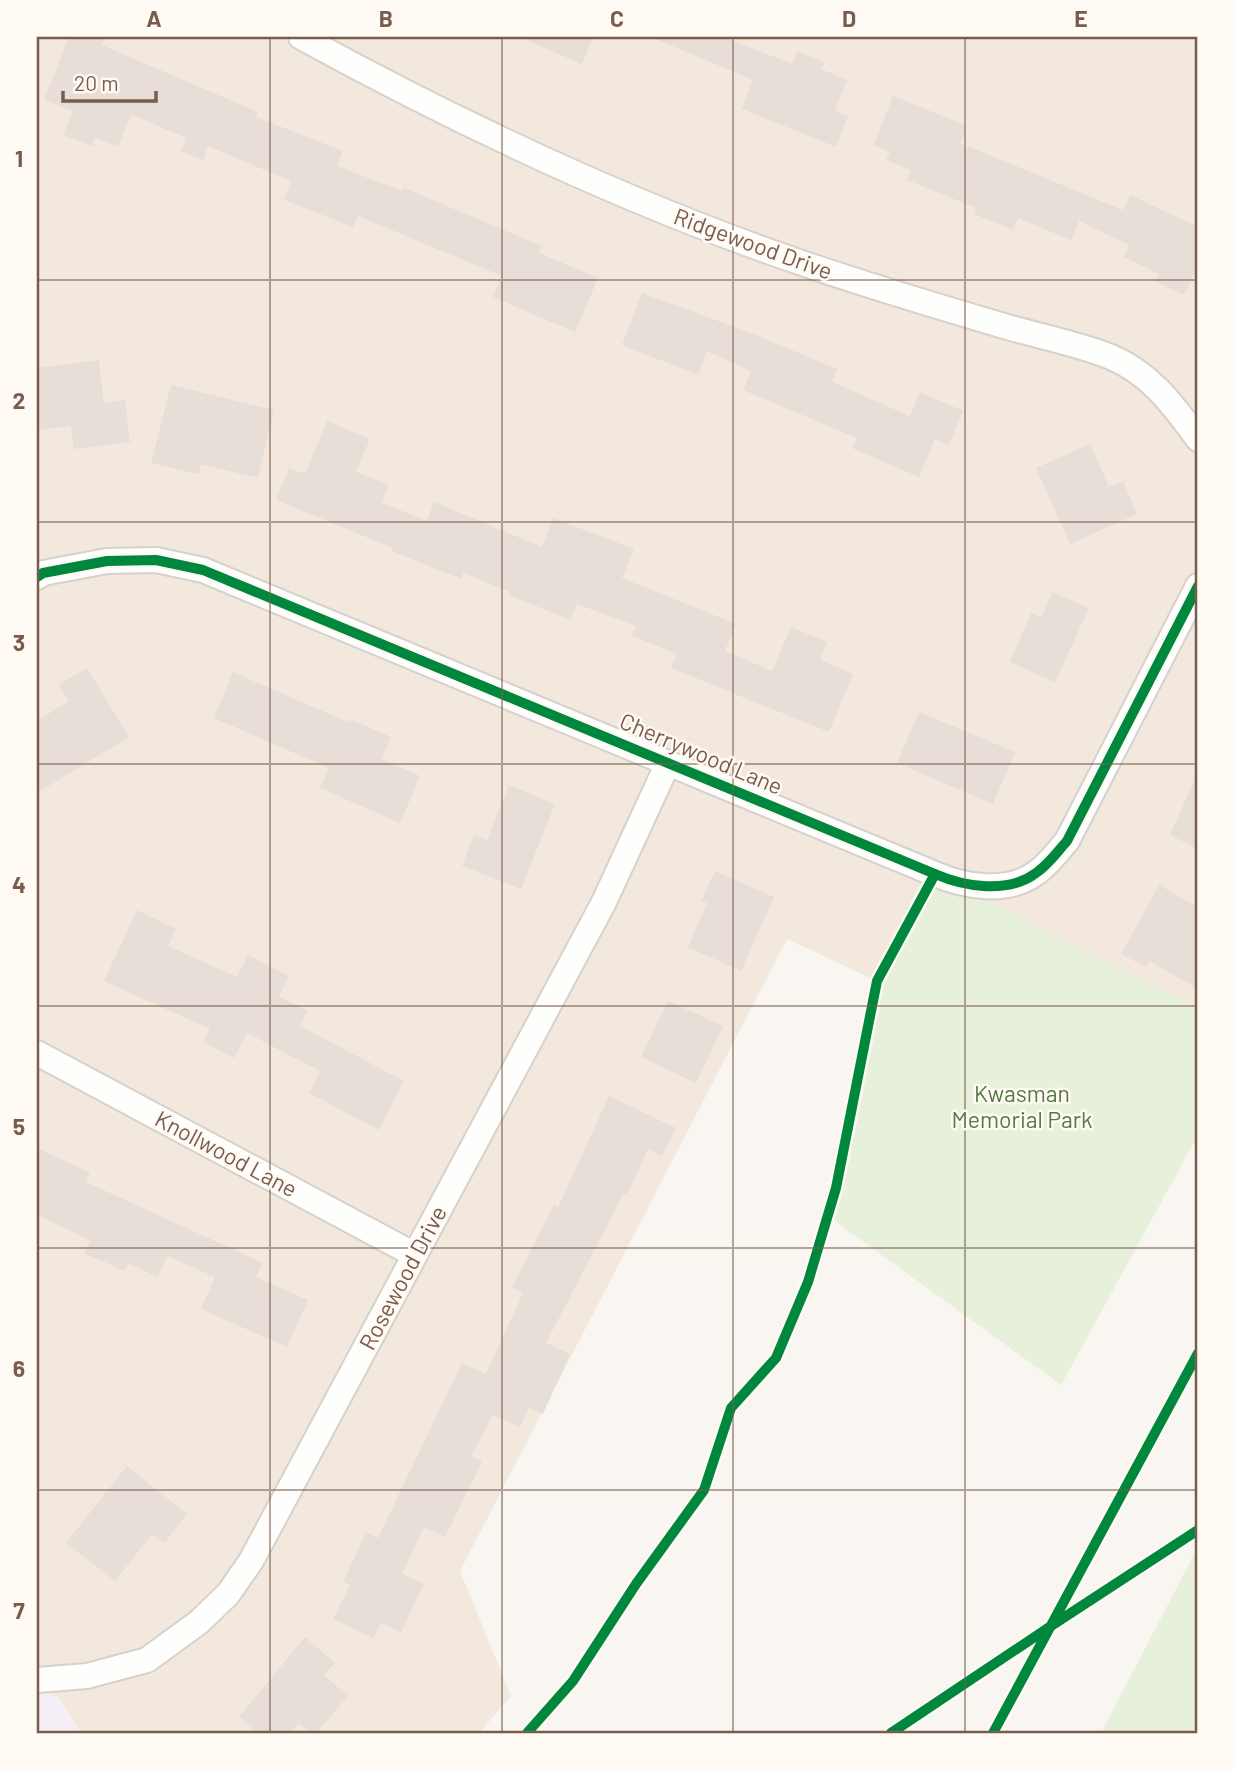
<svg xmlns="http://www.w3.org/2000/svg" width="1235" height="1770" viewBox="0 0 1235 1770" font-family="Barlow,sans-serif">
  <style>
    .residential { fill: #f2e8de }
    .education { fill: #f6eef6 }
    .green { fill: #e7f0db }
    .building { fill: #e6ded7 }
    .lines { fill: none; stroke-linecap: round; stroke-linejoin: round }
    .street-casing { stroke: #d7d1cb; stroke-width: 28 }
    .street { stroke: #fefefd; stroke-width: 24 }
    .cycleway-casing { stroke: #fffaf3; stroke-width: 15 }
    .cycleway { stroke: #00873e; stroke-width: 10 }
    .grid { fill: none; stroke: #7a5c4d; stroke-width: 2; stroke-opacity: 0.55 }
    .labels { text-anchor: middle; stroke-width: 5; stroke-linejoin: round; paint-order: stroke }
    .street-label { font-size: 23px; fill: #7a5c4d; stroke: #fffaf3 }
    .park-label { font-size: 23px; fill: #537a41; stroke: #fffaf3 }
    .neatline { fill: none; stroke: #7a5c4d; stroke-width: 2.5 }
    .grid-label { font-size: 23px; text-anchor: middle; font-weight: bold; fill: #7a5c4d }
  </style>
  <rect width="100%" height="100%" fill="#f9f5f0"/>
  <!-- residential -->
  <path class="residential" d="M37,37H1198V1008L935,875L877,981L787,939L460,1571L511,1696L479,1733H81L58,1697L37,1691Z"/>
  <!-- education -->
  <path class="education" d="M37,1691L58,1696L81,1733H37Z"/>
  <!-- green -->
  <path class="green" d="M935,874L1198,1008V1135L1061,1385L828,1216L877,981Z
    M1198,1547V1733H1101Z"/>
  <!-- building -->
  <path class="building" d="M69,37H105L102,45L258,112L256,117L343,151L337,166L402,191L404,188L542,246L539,253L598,278L575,332L493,297L502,276L358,216L353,227L284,200L291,181L208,146L203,160L181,151L186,138L131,114L118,146L95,138L92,146L63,135L73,111L44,100Z
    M519,37H593L582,64Z
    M651,37H724L792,64L797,51L824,62L821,69L847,80L835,111L848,116L836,147L742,109L753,80Z
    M893,96L967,126L960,143L1123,210L1130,195L1198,227V265L1184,295L1155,281L1159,274L1124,257L1129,245L1079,221L1071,240L1018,218L1013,230L974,214L976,208L907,180L911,170L886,160L890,152L874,145Z
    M642,293L756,335L837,369L832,382L910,416L920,392L963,411L949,445L935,439L919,477L852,448L857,438L743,390L751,371L707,351L698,375L622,345Z
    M99,360L104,403L125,400L130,442L74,449L71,426L37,430V368Z
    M171,385L274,410L258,478L201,464L198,474L151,463Z
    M327,421L370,439L356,472L389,485L382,503L427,521L434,502L542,547L553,518L634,549L622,578L736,624L725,651L772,671L791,627L827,642L820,660L853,674L829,732L671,668L677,654L632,636L636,626L577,604L570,620L509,595L510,592L463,573L461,579L392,551L393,548L276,500L289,468L305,474Z
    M1090,444L1109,487L1123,481L1137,514L1070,544L1036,468Z
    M1052,592L1089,608L1055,682L1010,662L1031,613L1041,618Z
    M87,668L129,737L37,793V721L69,701L59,685Z
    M233,672L348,722L350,719L391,737L382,759L420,776L400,823L320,788L329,768L214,718Z
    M919,712L1015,752L993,804L897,763Z
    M1198,772V849L1170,835Z
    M509,785L555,804L521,889L462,866L474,835L487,840Z
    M715,871L774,897L741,971L688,947L707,903L701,901Z
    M1159,885L1198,907V989L1149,961L1146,967L1121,954Z
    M137,910L176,929L168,946L237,977L248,955L289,976L279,996L307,1011L300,1026L404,1081L379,1130L309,1093L320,1071L247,1033L234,1058L203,1042L210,1029L104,981Z
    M668,1001L723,1026L696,1083L641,1057Z
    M609,1096L676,1128L662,1156L648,1149L627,1194L624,1193L546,1343L570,1354L543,1414L529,1407L520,1427L493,1415L471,1456L482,1462L445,1537L424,1527L402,1574L424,1584L401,1632L381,1623L373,1638L333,1619L350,1585L343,1582L366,1533L378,1538L462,1363L486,1374L523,1293L512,1287L554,1205L558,1207Z
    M37,1148L90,1173L86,1182L263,1263L256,1277L308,1300L287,1347L201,1309L215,1277L167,1256L158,1277L128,1263L124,1271L84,1253L90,1240L37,1215Z
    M127,1466L187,1514L164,1543L152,1534L115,1581L66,1543Z
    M305,1637L335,1663L324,1675L348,1696L316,1733H310L299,1723L290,1733H257L239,1717Z"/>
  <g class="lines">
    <defs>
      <path id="street" d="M301,37C462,125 629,204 802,263C869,286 936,306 1004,326C1038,336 1080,344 1111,357C1151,374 1173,405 1198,439
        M37,577L43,573L107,561L156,560L203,570L935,874C965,887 1008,894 1036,873C1049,864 1057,852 1067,841L1198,586
        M37,1053L415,1255
        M37,1680L87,1676L147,1660L199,1622L228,1594L251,1561L604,902L668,763"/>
    </defs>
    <!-- street casing -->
    <use href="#street" class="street-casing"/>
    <!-- street -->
    <use href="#street" class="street"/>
    <defs>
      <path id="cycleway" d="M37,577L43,573L107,561L156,560L203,570L935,874C965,887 1008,894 1036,873C1049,864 1057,852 1067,841L1198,586
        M527,1733L573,1681L636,1584L704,1490L731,1408L776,1358L808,1282L836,1188L877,981L935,874
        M891,1733L1054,1624L1198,1530
        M993,1733L1198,1353"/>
    </defs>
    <!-- cycleway casing -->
    <use href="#cycleway" class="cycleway-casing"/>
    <!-- cycleway -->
    <use href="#cycleway" class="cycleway"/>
  </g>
  <!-- grid -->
  <path class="grid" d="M270,37V1733M502,37V1733M733,37V1733M965,37V1733M37,280H1198M37,522H1198M37,764H1198M37,1006H1198M37,1248H1198M37,1490H1198"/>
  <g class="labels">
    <!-- street labels -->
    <g class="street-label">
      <text transform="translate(753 244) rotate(20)" y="8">Ridgewood Drive</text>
      <text transform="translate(701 754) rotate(23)" y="8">Cherrywood Lane</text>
      <text transform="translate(226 1154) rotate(28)" y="8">Knollwood Lane</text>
      <text transform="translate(403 1278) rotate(-62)" y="8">Rosewood Drive</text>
    </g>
    <!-- park labels -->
    <g class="park-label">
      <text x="1022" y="1102">Kwasman<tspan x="1022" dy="26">Memorial Park</tspan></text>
    </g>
  </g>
  <!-- border -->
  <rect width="1235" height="1770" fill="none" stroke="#fffaf3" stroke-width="77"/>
  <!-- scale -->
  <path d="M63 91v10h93v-10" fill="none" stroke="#7a5c4d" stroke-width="3.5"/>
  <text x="74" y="91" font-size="21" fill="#7a5c4d" stroke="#fffaf3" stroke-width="5" paint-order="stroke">20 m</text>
  <rect x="38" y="38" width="1158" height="1694" class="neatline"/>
  <g class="grid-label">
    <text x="154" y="27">A</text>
    <text x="386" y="27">B</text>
    <text x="617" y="27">C</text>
    <text x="849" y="27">D</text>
    <text x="1081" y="27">E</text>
    <text x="19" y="167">1</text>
    <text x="19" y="409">2</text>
    <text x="19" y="651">3</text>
    <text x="19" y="893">4</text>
    <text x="19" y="1135">5</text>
    <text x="19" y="1377">6</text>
    <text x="19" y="1619">7</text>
  </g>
</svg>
